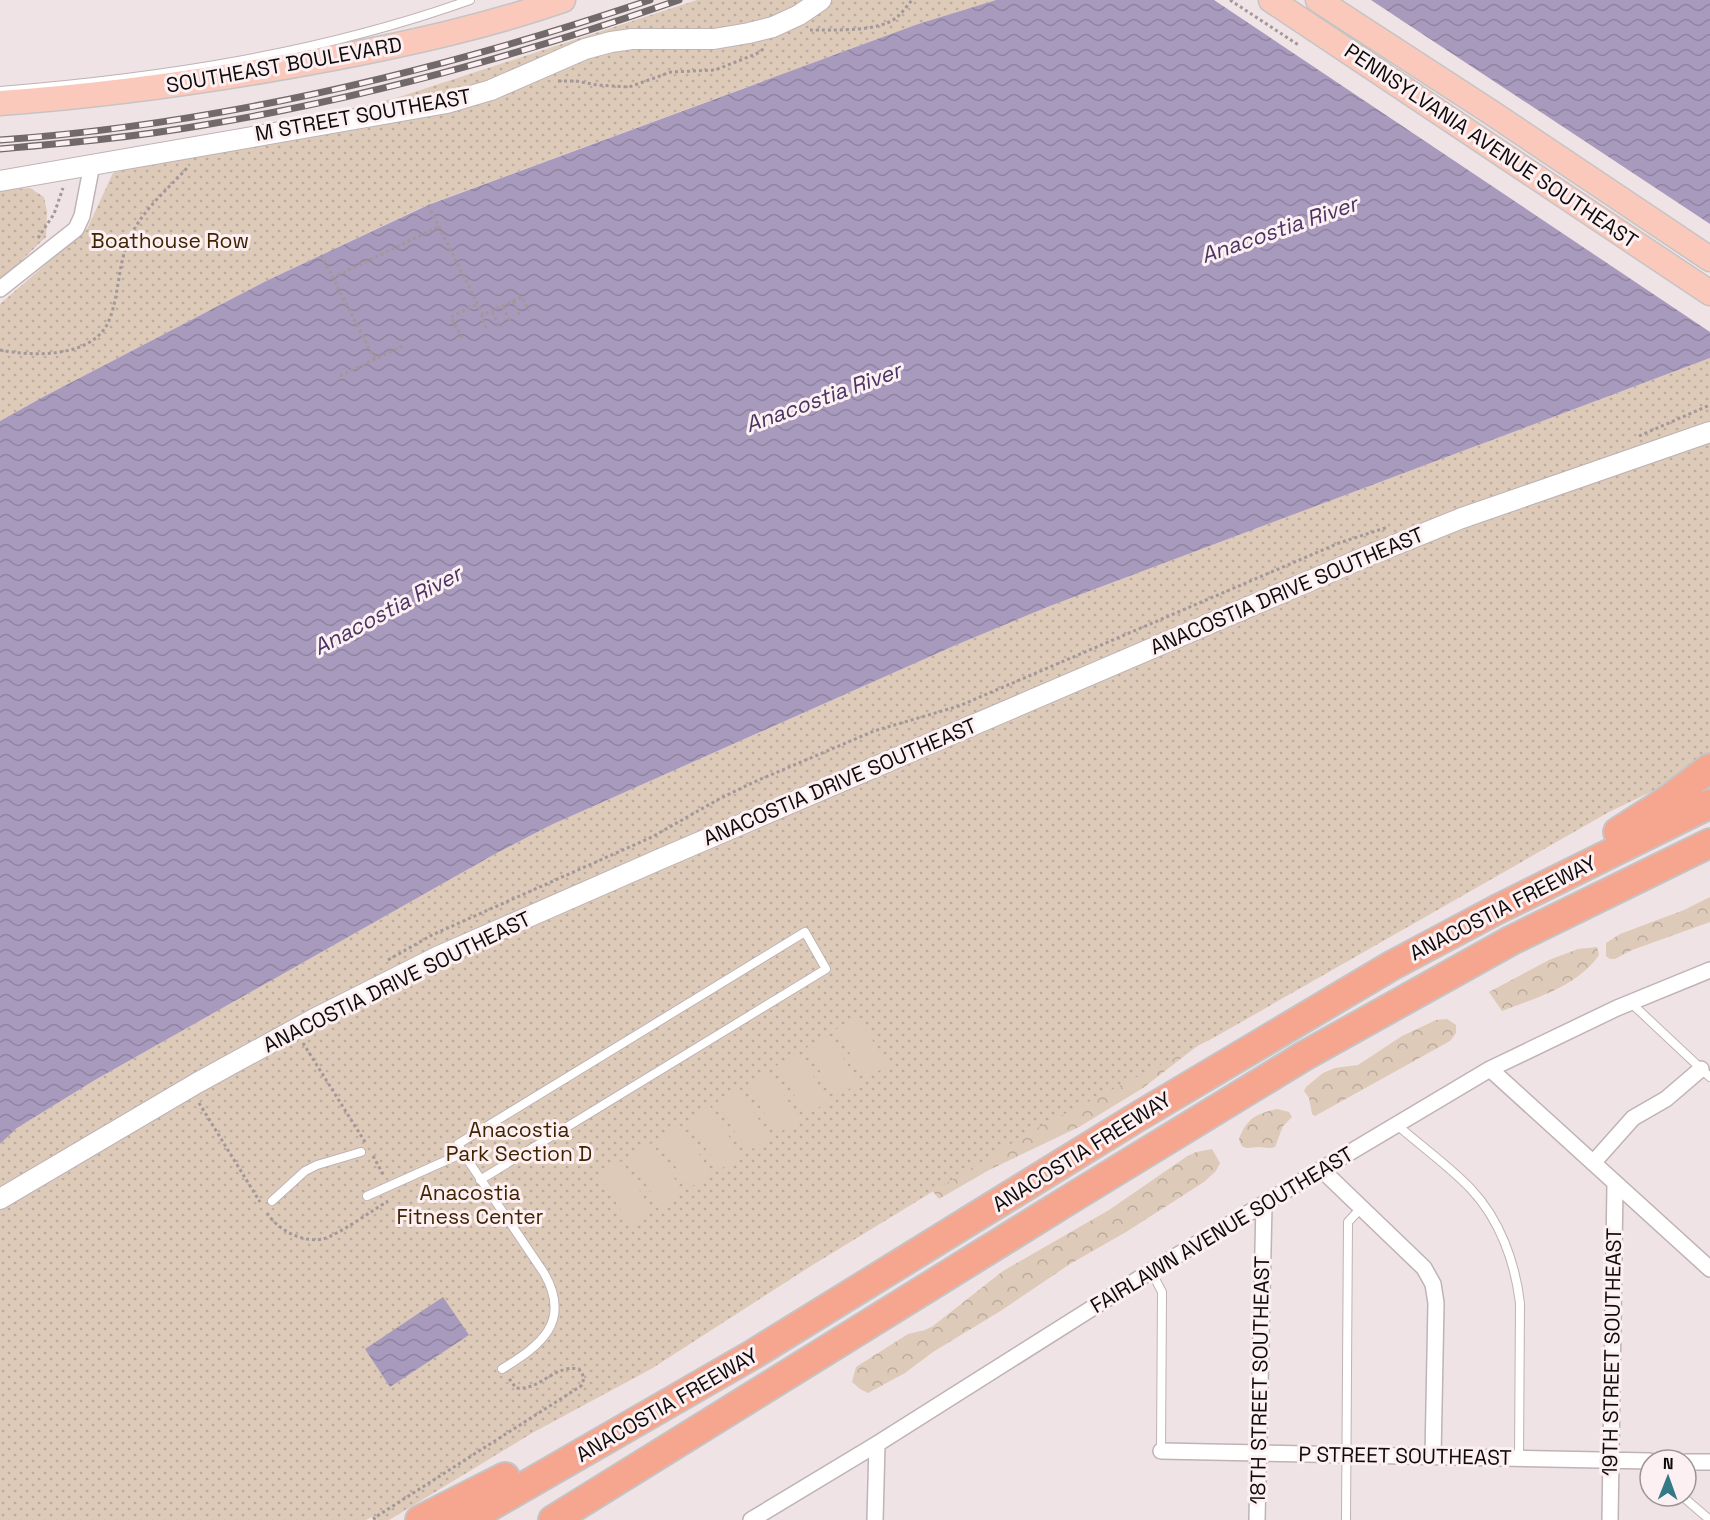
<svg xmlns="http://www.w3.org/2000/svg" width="1710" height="1520" viewBox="0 0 1710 1520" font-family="'Space Grotesk',sans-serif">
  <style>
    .forest { fill: url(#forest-crowns) }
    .park { fill: url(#park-dots) }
    .pitch { fill: #ddcab8 }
    .water { fill: url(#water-waves) }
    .pier { fill: #f0e3e5 }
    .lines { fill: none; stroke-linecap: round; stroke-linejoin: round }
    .service-casing { stroke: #bfb3b5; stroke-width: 10 }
    .minor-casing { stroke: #bfb3b5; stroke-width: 18 }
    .tertiary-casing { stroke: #bfb3b5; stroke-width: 22 }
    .primary-casing { stroke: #c5c4c5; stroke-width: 27 }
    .motorway-casing { stroke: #c5c4c5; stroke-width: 32 }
    .path { stroke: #a2989a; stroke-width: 3; stroke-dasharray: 3 3; stroke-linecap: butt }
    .service { stroke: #fff; stroke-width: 8 }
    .minor { stroke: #fff; stroke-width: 15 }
    .tertiary { stroke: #fff; stroke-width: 20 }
    .primary { stroke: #fac9bc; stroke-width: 24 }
    .motorway { stroke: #f6a58f; stroke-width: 28 }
    .rail-casing { stroke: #71696a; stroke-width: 7 }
    .rail { stroke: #fdf0f2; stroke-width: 4.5; stroke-dasharray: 14; stroke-linecap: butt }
    .labels { text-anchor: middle; stroke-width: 6; stroke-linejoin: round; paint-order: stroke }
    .street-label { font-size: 21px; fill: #0f0b0c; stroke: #fdf0f2 }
    .park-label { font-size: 21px; fill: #402300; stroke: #fdf0f2 }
    .water-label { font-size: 22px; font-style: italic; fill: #493363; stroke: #fdf0f2 }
  </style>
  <defs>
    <pattern id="forest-crowns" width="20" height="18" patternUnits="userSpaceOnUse" patternTransform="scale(1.5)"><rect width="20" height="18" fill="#ddcab8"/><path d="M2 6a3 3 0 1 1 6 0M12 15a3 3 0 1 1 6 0" fill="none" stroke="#bcac9d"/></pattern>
    <pattern id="park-dots" width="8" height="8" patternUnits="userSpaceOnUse" patternTransform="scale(1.5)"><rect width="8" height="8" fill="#ddcab8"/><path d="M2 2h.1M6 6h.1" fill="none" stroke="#bcac9d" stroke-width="1.8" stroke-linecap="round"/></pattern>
    <pattern id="water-waves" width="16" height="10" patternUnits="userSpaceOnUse" patternTransform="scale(1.5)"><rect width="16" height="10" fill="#a89abd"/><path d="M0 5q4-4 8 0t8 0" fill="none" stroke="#8f83a1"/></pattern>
  </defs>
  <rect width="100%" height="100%" fill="#f0e3e5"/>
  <!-- forest -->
  <path class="forest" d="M1710,897V922L1632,950L1615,959H1610L1606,956V943L1620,934L1684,910Z
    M1597,947L1599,955C1578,986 1536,998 1502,1011L1489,992L1549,960L1578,949Z
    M1447,1019L1456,1025V1033L1450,1041L1315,1116L1312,1114L1309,1098L1304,1091L1306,1087L1323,1073L1335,1068L1358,1065L1402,1036L1436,1020Z
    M1218,1030L1143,1088L1079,1127L989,1170L939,1199L921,1177Z
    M1277,1109L1289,1112L1292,1117L1283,1126L1275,1147C1268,1149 1266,1147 1259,1147C1249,1147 1242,1152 1239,1139C1247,1118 1256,1114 1277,1109Z
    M1212,1149L1220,1163L1216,1171L1204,1182L1126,1232L1070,1264L1002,1310L933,1352L905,1373L868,1393L860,1389L852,1382L856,1367L908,1334L925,1330L933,1326L1003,1271L1109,1210L1186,1157L1196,1152Z"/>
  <!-- park -->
  <path class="park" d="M697,0H996L918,24L427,205L266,281L43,397L0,421V304L87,229L113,173L399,97Z
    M30,188L44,197L47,212L46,237L0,281V190Z
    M1710,358V757L1686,775L1609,812L1215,1037L1037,1128L811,1266L651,1369L534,1432L389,1520H377L374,1516L366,1520H0V1144L17,1128L95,1080L495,854L551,825L956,645L1050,606Z"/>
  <!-- pitch -->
  <path class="pitch" d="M857,1016L888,1065L866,1079L835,1030Z
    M828,1034L859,1083L836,1097L806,1048Z
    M798,1052L829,1101L807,1115L776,1066Z
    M769,1071L800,1120L777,1134L747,1085Z
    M740,1089L770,1138L747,1152L717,1102Z
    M710,1106L741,1156L719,1170L688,1120Z
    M680,1125L712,1174L689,1188L658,1139Z
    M652,1143L683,1192L660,1207L629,1157Z
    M622,1161L652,1211L630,1225L599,1175Z"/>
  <!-- water -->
  <path class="water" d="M996,0H1710V358L1050,606L956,645L551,825L495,854L95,1080L17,1128L0,1144V421L43,397L266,281L428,205L918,24Z
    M443,1297L469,1335L390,1387L365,1349Z"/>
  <!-- pier -->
  <path class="pier" d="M1214,0H1371L1710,224V332Z"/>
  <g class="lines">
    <defs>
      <path id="service" d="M0,91C159,78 319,54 470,0
        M1630,1002L1710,1077
        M1397,1125C1421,1146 1449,1166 1471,1189C1500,1220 1515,1262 1520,1303L1519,1458
        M463,1153L458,1144L805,932L826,969L480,1180
        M367,1196L463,1153L544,1273C572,1322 541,1345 502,1369
        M272,1201L305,1171L317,1165L361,1152
        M1151,1271L1162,1292L1161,1451
        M1682,1496L1710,1520
        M1346,1520L1348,1222L1361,1208"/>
      <path id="minor" d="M0,289L76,229L82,216L92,164
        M1490,1069L1710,1269
        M1593,1163L1633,1118L1666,1099L1701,1069
        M1321,1169L1424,1268L1433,1284L1436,1303L1433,1457
        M1161,1451L1650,1461
        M1686,1462H1710
        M751,1520L877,1444L1151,1271L1490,1069L1617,1008L1710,970
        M875,1520L877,1444
        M1257,1520L1264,1204
        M1610,1520L1615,1184"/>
      <path id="tertiary" d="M0,181L447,103L491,90L585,49L611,42L632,39H714L749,33L773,27L799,15L821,0
        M0,1199L197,1083L314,1019L437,957L665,857L1370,555L1462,518L1710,432"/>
      <path id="primary" d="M1271,0L1710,293
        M1318,0L1489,111L1710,259
        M0,103C112,95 223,79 334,58C411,43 488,26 563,0"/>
      <path id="motorway" d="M1618,832L1668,800L1710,768
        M420,1520L505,1477
        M466,1520L752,1355L1134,1119L1391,966L1496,910L1710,804
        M553,1520L1075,1196L1304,1056L1512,940L1710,843"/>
    </defs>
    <!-- service casing -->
    <use href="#service" class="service-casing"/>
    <!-- minor casing -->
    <use href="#minor" class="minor-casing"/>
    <!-- tertiary casing -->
    <use href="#tertiary" class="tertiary-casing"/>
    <!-- primary casing -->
    <use href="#primary" class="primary-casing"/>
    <!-- motorway casing -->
    <use href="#motorway" class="motorway-casing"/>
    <!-- path -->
    <path class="path" d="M1230,0L1300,46
      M810,30C832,30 878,32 896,18C902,13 907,6 912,0
      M558,81H576L597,85L629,87L671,72L715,70L756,54L765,48
      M428,205L483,315L522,297L529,311
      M38,238L54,214L63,188
      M321,255L375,360
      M332,278L438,227
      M513,301L520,316
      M503,307L510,321
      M492,312L499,326
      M483,315L481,317L486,328
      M462,338L451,317L478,304
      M0,350C34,357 96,358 110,318C119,294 118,266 128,242C140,212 166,191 188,167
      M340,376L402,346
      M1639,436L1710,405
      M388,960L432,935L652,837L719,799L754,782L874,731L959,706L1339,543L1388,527
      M303,1043L365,1142
      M199,1103L260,1202
      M373,1156L384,1176
      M267,1213C278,1230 302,1243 323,1239C338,1235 373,1210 388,1201
      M375,1520L374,1518L581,1386C585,1378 584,1376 579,1369C554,1364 540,1391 516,1388L508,1377"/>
    <!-- service -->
    <use href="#service" class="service"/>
    <!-- minor -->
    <use href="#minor" class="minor"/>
    <!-- tertiary -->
    <use href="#tertiary" class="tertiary"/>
    <!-- primary -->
    <use href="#primary" class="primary"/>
    <!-- motorway -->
    <use href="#motorway" class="motorway"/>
    <defs>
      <path id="rail" d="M0,140C222,124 440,71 650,0
        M0,149C68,143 136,137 204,125C366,98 524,54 679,0"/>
    </defs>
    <!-- rail casing -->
    <use href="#rail" class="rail-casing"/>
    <!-- rail -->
    <use href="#rail" class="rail"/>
  </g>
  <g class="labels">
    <!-- street labels -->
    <g class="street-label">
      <text transform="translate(284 65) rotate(-10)" y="7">SOUTHEAST BOULEVARD</text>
      <text transform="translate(363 115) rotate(-10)" y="7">M STREET SOUTHEAST</text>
      <text transform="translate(1491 146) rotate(34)" y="7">PENNSYLVANIA AVENUE SOUTHEAST</text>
      <text transform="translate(1287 591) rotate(-23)" y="7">ANACOSTIA DRIVE SOUTHEAST</text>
      <text transform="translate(840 782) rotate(-23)" y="7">ANACOSTIA DRIVE SOUTHEAST</text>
      <text transform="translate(1503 908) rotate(-27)" y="7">ANACOSTIA FREEWAY</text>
      <text transform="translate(397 982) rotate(-26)" y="7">ANACOSTIA DRIVE SOUTHEAST</text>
      <text transform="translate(1082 1152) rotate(-32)" y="7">ANACOSTIA FREEWAY</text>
      <text transform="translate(1222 1230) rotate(-31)" y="7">FAIRLAWN AVENUE SOUTHEAST</text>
      <text transform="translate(1612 1352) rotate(-89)" y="7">19TH STREET SOUTHEAST</text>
      <text transform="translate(1260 1380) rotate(-89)" y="7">18TH STREET SOUTHEAST</text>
      <text transform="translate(667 1405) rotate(-30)" y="7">ANACOSTIA FREEWAY</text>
      <text transform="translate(1405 1456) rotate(1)" y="7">P STREET SOUTHEAST</text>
    </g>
    <!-- park labels -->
    <g class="park-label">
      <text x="170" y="248">Boathouse Row</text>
      <text x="519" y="1137">Anacostia<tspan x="519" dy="24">Park Section D</tspan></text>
      <text x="470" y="1200">Anacostia<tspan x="470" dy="24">Fitness Center</tspan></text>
    </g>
    <!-- water labels -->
    <g class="water-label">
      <text transform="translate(1279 229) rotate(-19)" y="8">Anacostia River</text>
      <text transform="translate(823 397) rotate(-20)" y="8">Anacostia River</text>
      <text transform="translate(387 610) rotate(-28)" y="8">Anacostia River</text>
    </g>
  </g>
  <!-- north arrow -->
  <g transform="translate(1668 1478) rotate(1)"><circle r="28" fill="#fdf0f2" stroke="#9e9496" stroke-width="1.5"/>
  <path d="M0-4.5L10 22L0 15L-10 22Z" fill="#337986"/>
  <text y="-9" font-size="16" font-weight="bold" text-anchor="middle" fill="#0f0b0c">N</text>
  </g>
</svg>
